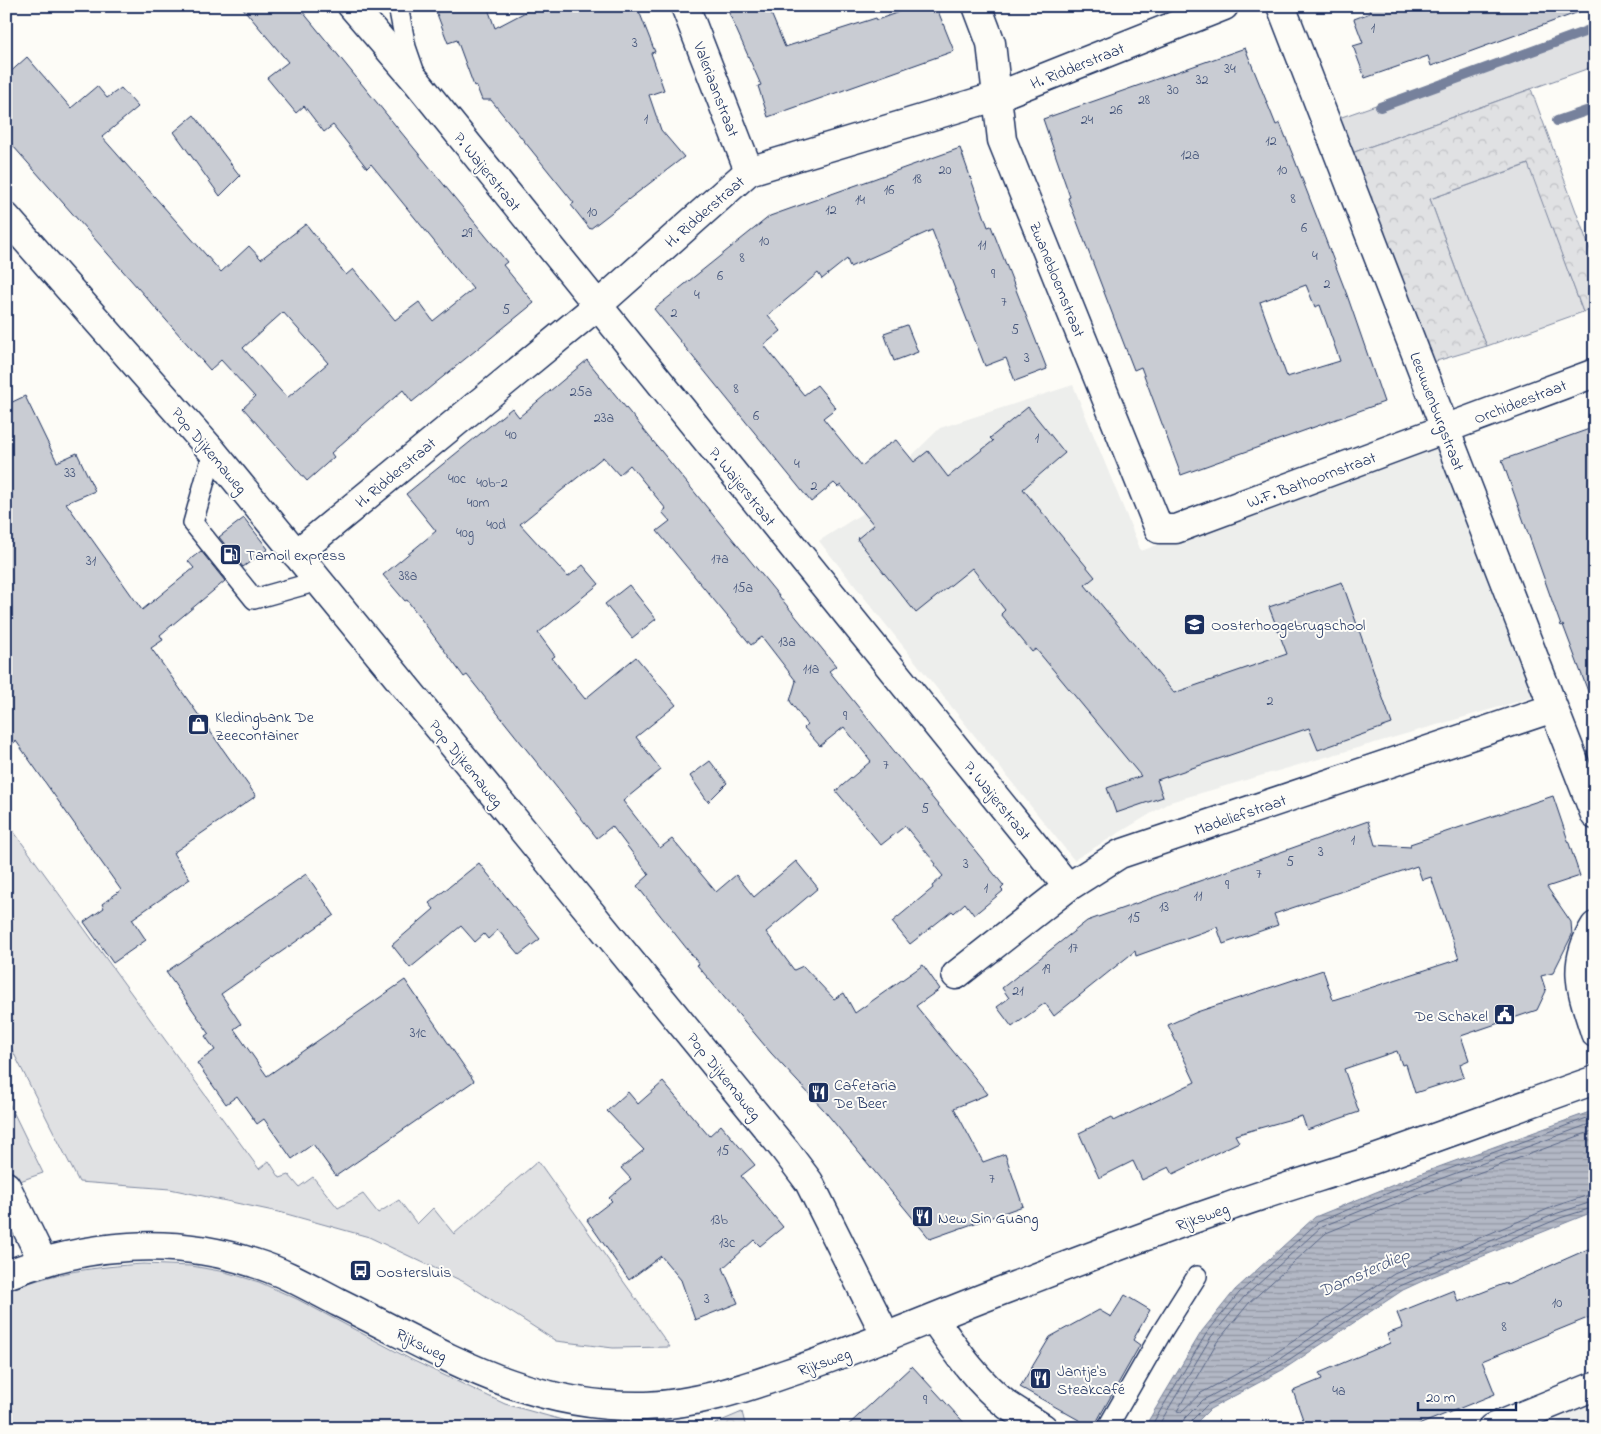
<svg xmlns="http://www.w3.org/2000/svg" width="1601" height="1434" viewBox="0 0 1601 1434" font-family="'Indie Flower',sans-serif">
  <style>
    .built { fill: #edeeec }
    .green { fill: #e0e1e3; stroke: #7e88a0 }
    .forest { fill: url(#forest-crowns); stroke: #7e88a0 }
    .water { fill: url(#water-rules); stroke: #76819c }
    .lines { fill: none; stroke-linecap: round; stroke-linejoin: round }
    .shore { stroke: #586687; stroke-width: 1 }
    .stream { stroke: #76819c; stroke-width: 10 }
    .building { fill: #c9ccd3; stroke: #1b2f5e; fill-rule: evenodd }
    .lane-casing { stroke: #1b2f5e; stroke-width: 22 }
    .street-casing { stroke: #1b2f5e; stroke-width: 31 }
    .secondary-casing { stroke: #1b2f5e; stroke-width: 31 }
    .lane { stroke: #fdfcf7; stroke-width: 19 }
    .street { stroke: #fdfcf7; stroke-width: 28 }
    .secondary { stroke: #fdfcf7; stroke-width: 28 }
    .labels { text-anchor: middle; stroke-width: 4; stroke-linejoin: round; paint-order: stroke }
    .number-label { font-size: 14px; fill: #46567b }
    .street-label { font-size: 16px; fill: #1b2f5e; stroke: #fdfcf7 }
    .poi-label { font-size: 16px; fill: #1b2f5e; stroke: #fdfcf7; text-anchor: start }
    .water-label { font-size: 18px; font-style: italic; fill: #49587d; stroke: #fdfcf7 }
  </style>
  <defs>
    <pattern id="forest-crowns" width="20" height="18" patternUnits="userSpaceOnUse" patternTransform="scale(1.25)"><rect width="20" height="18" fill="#e0e1e3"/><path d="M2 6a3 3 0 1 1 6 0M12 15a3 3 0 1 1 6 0" fill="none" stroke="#c0c1c5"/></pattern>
    <pattern id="water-rules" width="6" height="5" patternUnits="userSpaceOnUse" patternTransform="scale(1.25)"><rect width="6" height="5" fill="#b3b8c5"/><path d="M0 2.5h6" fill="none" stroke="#9196a3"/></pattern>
  </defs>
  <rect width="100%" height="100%" fill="#fdfcf7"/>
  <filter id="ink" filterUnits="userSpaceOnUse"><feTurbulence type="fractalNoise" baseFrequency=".02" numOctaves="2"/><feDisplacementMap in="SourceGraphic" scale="10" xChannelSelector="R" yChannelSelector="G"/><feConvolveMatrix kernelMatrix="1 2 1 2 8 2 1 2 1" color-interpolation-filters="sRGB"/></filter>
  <g filter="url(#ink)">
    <!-- built -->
    <path class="built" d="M1073,385L1141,551L1313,488L1434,440L1534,697L1170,802L1074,860L819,541L888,497L891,476L940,428Z
      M1595,1387V1428H1552Z"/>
    <!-- green -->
    <path class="green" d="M1595,28V66L1349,154L1336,119Z
      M1529,164L1583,312L1487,346L1470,308L1430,199Z
      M6,821L259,1169L269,1161L280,1178L289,1175L299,1187L313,1177L338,1208L363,1194L378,1213L399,1200L417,1224L433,1208L454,1234L538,1161L670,1347L613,1348L556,1341L464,1282L369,1237L283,1213L170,1189L79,1182L6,1038Z
      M6,1097L43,1173L17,1182L6,1160Z
      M143,1264L192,1266L225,1272L259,1282L297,1299L412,1360L505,1404L591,1428H6V1292C50,1272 96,1267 143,1264Z"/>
    <!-- forest -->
    <path class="forest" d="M1531,89L1595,263V306L1583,312L1528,164L1430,199L1470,308L1487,346L1433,362L1349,154Z
      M742,1412L746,1428H713L714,1424Z"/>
    <!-- water -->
    <path class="water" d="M1595,1110V1211L1431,1277L1403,1290L1284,1369L1210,1409L1191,1428H1144L1202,1331L1235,1290L1315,1217L1425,1172Z"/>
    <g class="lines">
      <!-- shore -->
      <path class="shore" d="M1595,1130L1432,1190L1326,1233L1249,1303L1217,1342L1177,1411L1181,1412L1201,1393L1274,1354L1394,1274L1555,1206L1595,1193
        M1150,1428L1206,1334L1239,1293L1318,1222L1427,1177L1595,1115
        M1157,1428L1211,1337L1244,1297L1321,1227L1429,1183L1595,1122
        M1182,1428L1184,1419L1203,1400L1278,1360L1397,1280L1558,1213L1595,1201
        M1188,1428L1190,1422L1207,1405L1281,1365L1400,1286L1560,1218L1595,1207"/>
      <!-- stream -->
      <path class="stream" d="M1380,107L1595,28
        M1557,121L1595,108"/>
    </g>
    <!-- building -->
    <path class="building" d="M241,6H298L507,262L503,265L534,303L412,402L403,390L331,453L334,457L307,481L243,408L255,397L221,360L210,370L6,138V76L27,57L71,108L97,86L107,98L121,88L138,107L102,137L221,272L249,246L261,259L306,224L346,275L353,269L395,320L419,302L433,321L473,289L371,164L367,168L333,125L324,132L304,106L296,113L267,78L288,62ZM283,312L328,363L287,398L243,348Z
      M434,6H487L495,28L537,6H637L655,52L651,53L664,90L649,95L661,130L684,157L590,229L571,205L574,203L491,100H482L476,85L474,86L457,40L448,43Z
      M726,6H768L785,47L876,18L877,20L915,6H936L954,51L768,117L758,86L761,85Z
      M1368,6H1586L1587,9L1431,66L1428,56L1365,78L1353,46L1363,43L1354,19L1370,13Z
      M1245,48L1276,125L1280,123L1292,153L1347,295L1384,402L1181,475L1141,367L1134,370L1117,326L1068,198L1070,197L1043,119ZM1306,285L1315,307L1320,305L1340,361L1287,377L1260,302Z
      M194,115L240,176L220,196L174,132Z
      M960,148L988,227L991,226L1047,369L1015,381L1006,358L985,366L932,230L850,267L847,259L822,279L818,273L768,315L781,331L764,345L804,395L817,385L836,408L823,418L862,466L883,448L896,440L914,462L928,451L948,477L993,441L990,438L1028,407L1065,453L1023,489L1095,577L1085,585L1174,693L1287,654L1269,607L1342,582L1392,724L1318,750L1309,728L1157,780L1163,797L1116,813L1107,788L1141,776L1036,649L1032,652L1001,614L1005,610L972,568L916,613L857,539L874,525L841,485L838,487L834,483L811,502L654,309L770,216Z
      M907,325L918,352L894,361L884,333Z
      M587,360L836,666L829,671L1004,886L1001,889L1003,891L974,915L965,903L954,913L952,911L910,944L892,922L933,888L932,886L943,876L934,865L936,864L905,826L881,845L836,791L871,761L844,727L820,746L804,728L807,725L790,701L796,681L762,637L751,645L657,531L670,521L662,512L666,509L630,465L619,475L603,457L520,524L568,577L583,565L599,584L538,633L555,656L552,658L585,699L636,657L676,705L636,737L661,770L623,801L660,848L672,839L716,892L736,875L754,897L796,861L818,888L766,932L794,970L803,966L834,999L844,993L855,1013L923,965L940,989L916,1006L988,1094L954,1108L983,1162L1005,1154L1023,1206L930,1239L823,1109L771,1053L697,965L699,964L637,886L649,875L612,826L597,838L467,675L464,677L407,600L405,601L383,575L436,531L406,494L512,408L519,417Z
      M25,396L57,462L77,453L95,491L66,503L142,610L194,568L188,561L201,551L225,581L160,635L163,640L151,648L256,796L173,853L190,879L132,919L146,940L113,963L84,922L104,908L102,904L121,890L16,741L6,748V405Z
      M1595,427V702H1592L1563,625L1561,626L1502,460Z
      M244,518L268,549L243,567L219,537Z
      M629,585L656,619L632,638L605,604Z
      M710,761L727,783L708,802L690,776Z
      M1553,796L1580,876L1547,887L1571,922L1572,935L1553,973L1541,976L1546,991L1537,1010L1461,1036L1469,1060L1460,1064L1464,1077L1415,1093L1406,1064L1402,1065L1397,1051L1344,1069L1359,1112L1307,1130L1302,1116L1235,1135L1239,1142L1173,1174L1169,1167L1142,1180L1133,1161L1099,1178L1079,1133L1112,1117L1114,1121L1195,1082L1168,1025L1197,1012L1323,970L1333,1000L1459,959L1431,877L1422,880L1417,866L1274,914L1278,925L1223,944L1217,927L1136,956L1135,951L1054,1016L1045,1003L1012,1027L997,1007L1009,998L1002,988L1087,921L1368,821L1375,845L1411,847L1410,844Z
      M479,863L540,939L519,955L498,930L488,939L484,934L475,942L461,926L410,968L392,945L434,909L429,903Z
      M306,874L334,915L221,994L241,1024L234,1029L267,1076L405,980L474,1081L336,1176L313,1144L292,1159L264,1119L257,1124L237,1096L226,1104L197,1063L215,1050L205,1036L209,1033L166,972Z
      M663,1082L709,1136L721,1125L755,1165L741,1176L783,1227L760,1246L754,1240L723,1268L738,1303L695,1320L681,1280L661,1256L629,1280L587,1220L612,1201L609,1198L631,1179L621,1168L644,1150L607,1111L628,1092L638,1104Z
      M1595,1246V1315L1482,1361L1495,1394L1411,1428H1306L1293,1391L1322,1379L1319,1373L1390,1343L1387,1334L1403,1328L1397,1313L1454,1290L1458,1302L1506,1283L1507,1285Z
      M1125,1295L1150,1310L1133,1340L1140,1345L1093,1428L1020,1387L1050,1337L1099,1310L1111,1317Z
      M912,1366L969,1428H845Z"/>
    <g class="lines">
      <defs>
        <path id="lane" d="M398,6L406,47L415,73
          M213,452L193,523L254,599L318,581
          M1107,1428L1163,1330L1197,1276"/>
        <path id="street" d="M352,6L418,83L1068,887
          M685,6L749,171
          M977,6L991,43L1002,140L1159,529H1176L1595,373
          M1281,6L1595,815
          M296,554L597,306L749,171L998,96L1224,6
          M1595,926C1570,966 1582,991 1595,1033
          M956,975L1068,887L1120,854L1553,708
          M934,1319C955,1349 977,1382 1007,1405C1019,1413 1031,1420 1043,1428
          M1492,1428L1595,1386"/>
        <path id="secondary" d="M6,217L213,452L785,1150L809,1182L887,1338
          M6,1186L43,1262
          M6,1275C86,1243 172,1236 254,1263C284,1272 311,1288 338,1302C442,1353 526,1409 646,1406C694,1404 740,1390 785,1374C863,1348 937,1315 1014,1286C1084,1259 1156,1231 1228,1207C1275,1190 1324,1176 1372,1160C1447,1134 1521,1106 1595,1080"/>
      </defs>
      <!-- lane casing -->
      <use href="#lane" class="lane-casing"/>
      <!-- street casing -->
      <use href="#street" class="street-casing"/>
      <!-- secondary casing -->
      <use href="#secondary" class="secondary-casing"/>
      <!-- lane -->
      <use href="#lane" class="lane"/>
      <!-- street -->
      <use href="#street" class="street"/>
      <!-- secondary -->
      <use href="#secondary" class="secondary"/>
    </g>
  </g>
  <!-- icons -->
  <defs>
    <symbol id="fuel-square" viewBox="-11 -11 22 22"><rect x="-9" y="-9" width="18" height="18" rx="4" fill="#1b2f5e" stroke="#fdfcf7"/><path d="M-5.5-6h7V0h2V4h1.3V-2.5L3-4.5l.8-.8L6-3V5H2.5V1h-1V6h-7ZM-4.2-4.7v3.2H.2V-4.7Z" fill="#fff"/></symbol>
    <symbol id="school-square" viewBox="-11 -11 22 22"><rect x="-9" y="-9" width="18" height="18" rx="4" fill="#1b2f5e" stroke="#fdfcf7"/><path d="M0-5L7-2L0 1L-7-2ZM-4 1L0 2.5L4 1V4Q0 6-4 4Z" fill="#fff"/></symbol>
    <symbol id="shop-square" viewBox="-11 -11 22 22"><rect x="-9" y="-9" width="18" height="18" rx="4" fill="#1b2f5e" stroke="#fdfcf7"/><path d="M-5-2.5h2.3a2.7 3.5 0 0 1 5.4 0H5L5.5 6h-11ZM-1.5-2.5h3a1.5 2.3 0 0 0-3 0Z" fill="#fff"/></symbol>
    <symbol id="civic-square" viewBox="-11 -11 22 22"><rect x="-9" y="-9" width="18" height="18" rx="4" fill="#1b2f5e" stroke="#fdfcf7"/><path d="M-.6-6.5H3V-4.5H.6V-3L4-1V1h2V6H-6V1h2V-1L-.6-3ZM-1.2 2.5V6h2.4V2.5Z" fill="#fff"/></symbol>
    <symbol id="restaurant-square" viewBox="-11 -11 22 22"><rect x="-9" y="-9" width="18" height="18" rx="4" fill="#1b2f5e" stroke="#fdfcf7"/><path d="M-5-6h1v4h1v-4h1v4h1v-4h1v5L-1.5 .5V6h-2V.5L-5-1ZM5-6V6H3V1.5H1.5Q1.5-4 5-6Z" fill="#fff"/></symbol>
    <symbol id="bus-square" viewBox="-11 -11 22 22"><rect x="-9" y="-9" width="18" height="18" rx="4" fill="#1b2f5e" stroke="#fdfcf7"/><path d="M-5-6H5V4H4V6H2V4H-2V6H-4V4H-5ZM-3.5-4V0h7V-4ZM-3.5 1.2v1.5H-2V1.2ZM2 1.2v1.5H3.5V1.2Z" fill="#fff"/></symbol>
  </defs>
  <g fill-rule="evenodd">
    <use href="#fuel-square" x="218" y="542" width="25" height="25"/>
    <use href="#school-square" x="1182" y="612" width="25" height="25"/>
    <use href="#shop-square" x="186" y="712" width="25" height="25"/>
    <use href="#civic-square" x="1492" y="1002" width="25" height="25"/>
    <use href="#restaurant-square" x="806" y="1080" width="25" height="25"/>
    <use href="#restaurant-square" x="910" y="1204" width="25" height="25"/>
    <use href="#bus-square" x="348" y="1258" width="25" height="25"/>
    <use href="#restaurant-square" x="1028" y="1366" width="25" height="25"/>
  </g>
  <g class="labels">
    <!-- number labels -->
    <g class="number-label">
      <text x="1373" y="32">1</text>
      <text x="635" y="47">3</text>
      <text x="1230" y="73">34</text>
      <text x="1202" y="84">32</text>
      <text x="1173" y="94">30</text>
      <text x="1144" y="104">28</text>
      <text x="1116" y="114">26</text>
      <text x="646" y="123">1</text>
      <text x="1087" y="124">24</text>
      <text x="1271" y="145">12</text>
      <text x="1190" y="159">12a</text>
      <text x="945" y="174">20</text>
      <text x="1282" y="174">10</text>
      <text x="917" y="183">18</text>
      <text x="889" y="194">16</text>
      <text x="1293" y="203">8</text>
      <text x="860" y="204">14</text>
      <text x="831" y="214">12</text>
      <text x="592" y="216">10</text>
      <text x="1304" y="232">6</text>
      <text x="467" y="237">29</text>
      <text x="764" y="245">10</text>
      <text x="982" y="249">11</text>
      <text x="1315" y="260">4</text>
      <text x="742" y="262">8</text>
      <text x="993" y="278">9</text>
      <text x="720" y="280">6</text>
      <text x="1327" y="288">2</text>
      <text x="697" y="299">4</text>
      <text x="1004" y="306">7</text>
      <text x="506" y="314">5</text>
      <text x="674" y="317">2</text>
      <text x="1015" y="334">5</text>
      <text x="1027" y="362">3</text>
      <text x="736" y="393">8</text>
      <text x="581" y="396">25a</text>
      <text x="756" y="420">6</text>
      <text x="604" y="422">23a</text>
      <text x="511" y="439">40</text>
      <text x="1037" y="442">1</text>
      <text x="797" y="468">4</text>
      <text x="70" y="477">33</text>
      <text x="457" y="483">40c</text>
      <text x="492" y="487">40b-2</text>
      <text x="814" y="490">2</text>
      <text x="478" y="507">40m</text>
      <text x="496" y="529">40d</text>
      <text x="465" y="537">40g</text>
      <text x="720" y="563">17a</text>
      <text x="91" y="565">31</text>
      <text x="408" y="580">38a</text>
      <text x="743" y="592">15a</text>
      <text x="787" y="646">13a</text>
      <text x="811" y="673">11a</text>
      <text x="1270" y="705">2</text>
      <text x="845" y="720">9</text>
      <text x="886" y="769">7</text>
      <text x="925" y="813">5</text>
      <text x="1353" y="844">1</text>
      <text x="1321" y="856">3</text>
      <text x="1290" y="866">5</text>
      <text x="966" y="868">3</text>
      <text x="1259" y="878">7</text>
      <text x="1227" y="889">9</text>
      <text x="986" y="892">1</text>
      <text x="1198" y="900">11</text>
      <text x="1164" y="911">13</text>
      <text x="1134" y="922">15</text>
      <text x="1073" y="952">17</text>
      <text x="1046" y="973">19</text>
      <text x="1018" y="995">21</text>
      <text x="418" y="1037">31c</text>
      <text x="723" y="1155">15</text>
      <text x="992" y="1183">7</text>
      <text x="719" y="1224">13b</text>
      <text x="727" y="1247">13c</text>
      <text x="707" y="1303">3</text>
      <text x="1557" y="1307">10</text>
      <text x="1504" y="1331">8</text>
      <text x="1339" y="1395">4a</text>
      <text x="925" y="1404">9</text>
    </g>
    <!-- street labels -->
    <g class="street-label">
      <text transform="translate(1077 65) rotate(-22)" y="6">H. Ridderstraat</text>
      <text transform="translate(717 89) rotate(69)" y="6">Valeriaanstraat</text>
      <text transform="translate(488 171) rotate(51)" y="6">P. Waijerstraat</text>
      <text transform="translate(704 211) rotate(-41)" y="6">H. Ridderstraat</text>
      <text transform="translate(1058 279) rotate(68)" y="6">Zwanebloemstraat</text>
      <text transform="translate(1520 401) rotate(-21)" y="6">Orchideestraat</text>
      <text transform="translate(1438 411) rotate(69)" y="6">Leeuwenburgstraat</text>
      <text transform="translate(210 450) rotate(50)" y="6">Pop Dijkemaweg</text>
      <text transform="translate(395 472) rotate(-40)" y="6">H. Ridderstraat</text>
      <text transform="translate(1311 479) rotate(-20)" y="6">W.F. Bathoornstraat</text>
      <text transform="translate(743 486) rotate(51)" y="6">P. Waijerstraat</text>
      <text transform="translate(467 763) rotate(51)" y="6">Pop Dijkemaweg</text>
      <text transform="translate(998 800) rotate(51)" y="6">P. Waijerstraat</text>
      <text transform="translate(1240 814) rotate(-19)" y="6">Madeliefstraat</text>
      <text transform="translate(725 1076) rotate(51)" y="6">Pop Dijkemaweg</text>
      <text transform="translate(1202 1216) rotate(-20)" y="6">Rijksweg</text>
      <text transform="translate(422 1344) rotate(27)" y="6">Rijksweg</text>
      <text transform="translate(824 1361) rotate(-20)" y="6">Rijksweg</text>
    </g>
    <!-- poi labels -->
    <g class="poi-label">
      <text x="246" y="560">Tamoil express</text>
      <text x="1211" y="630">Oosterhoogebrugschool</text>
      <text x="215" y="722">Kledingbank De<tspan x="215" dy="18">Zeecontainer</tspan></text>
      <text x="1488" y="1021" text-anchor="end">De Schakel</text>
      <text x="834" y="1090">Cafetaria<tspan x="834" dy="18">De Beer</tspan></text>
      <text x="938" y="1223">New Sin Guang</text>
      <text x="376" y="1277">Oostersluis</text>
      <text x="1057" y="1376">Jantje's<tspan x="1057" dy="18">Steakcafé</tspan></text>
    </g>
    <!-- water labels -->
    <g class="water-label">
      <text transform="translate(1364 1272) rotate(-24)" y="6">Damsterdiep</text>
    </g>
  </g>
  <!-- margin -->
  <rect width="1601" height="1434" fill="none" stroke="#fdfcf7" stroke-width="25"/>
  <rect x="12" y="12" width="1576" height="1409" fill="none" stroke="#1b2f5e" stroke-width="2" filter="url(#ink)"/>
  <!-- scale -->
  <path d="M1418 1402v8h98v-8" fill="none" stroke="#1b2f5e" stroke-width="2.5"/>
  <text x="1426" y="1402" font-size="15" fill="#1b2f5e" stroke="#fdfcf7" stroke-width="4" paint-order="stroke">20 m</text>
</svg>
